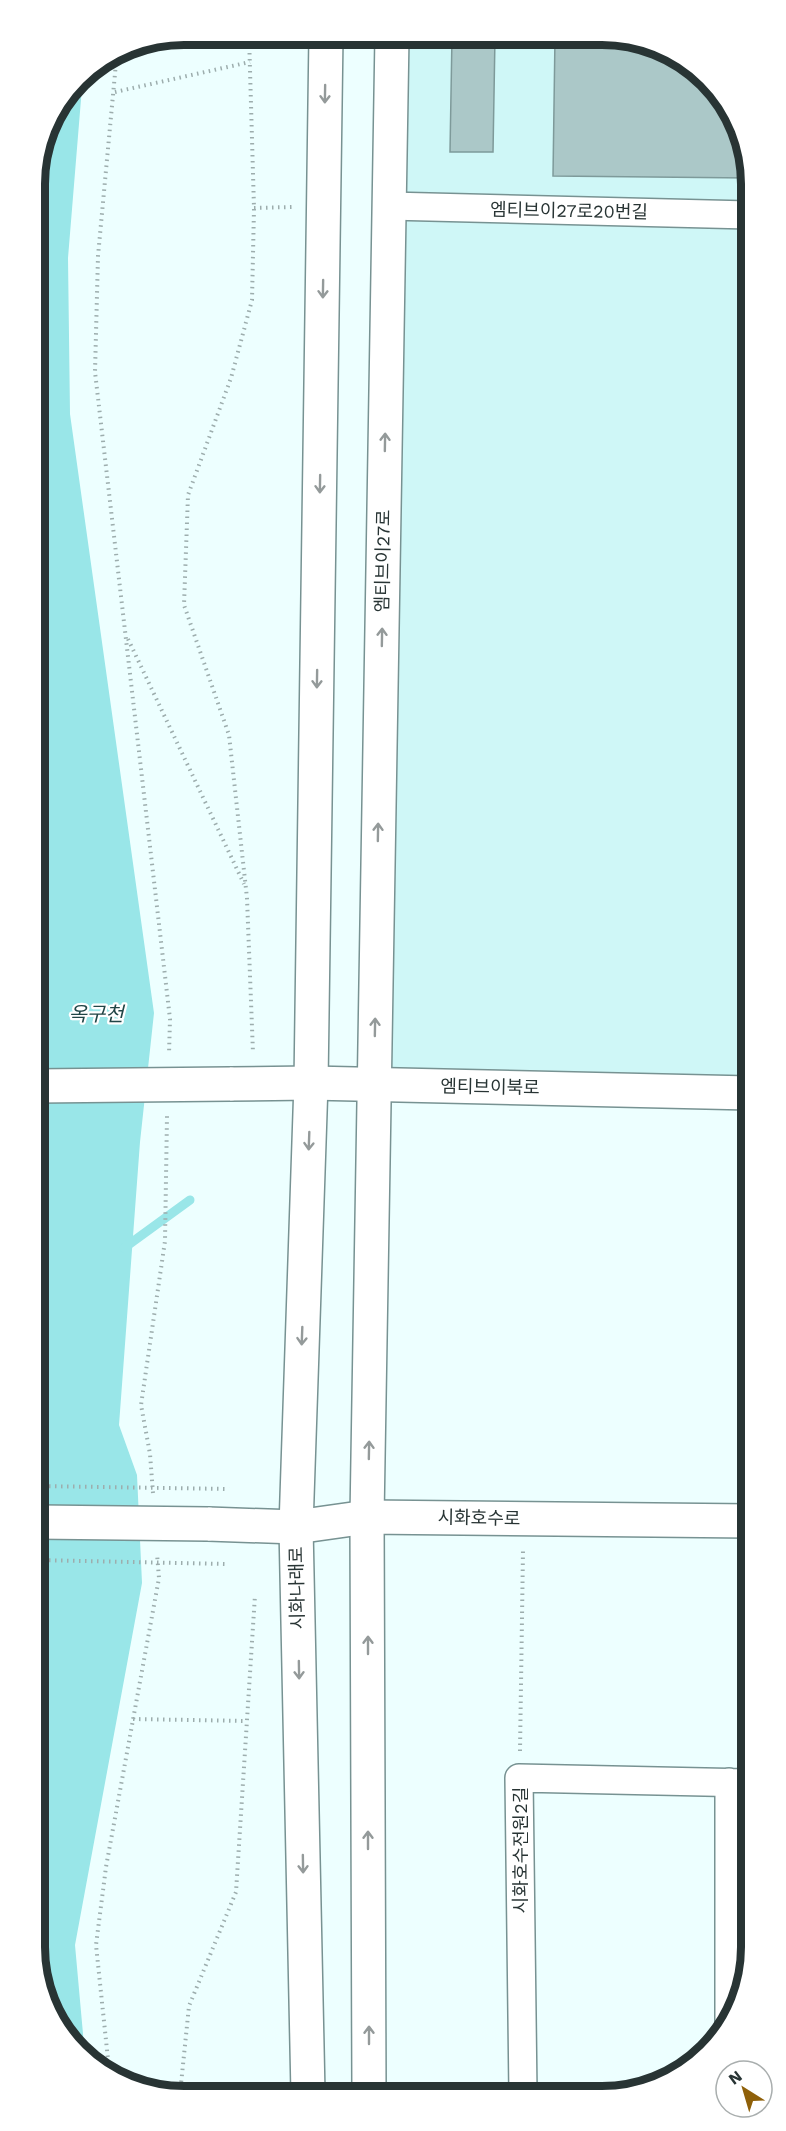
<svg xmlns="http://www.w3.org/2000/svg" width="786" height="2131" viewBox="0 0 786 2131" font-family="'Work Sans','Noto Sans KR',sans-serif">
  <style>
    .built { fill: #cff7f7 }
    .water { fill: #99e6e8 }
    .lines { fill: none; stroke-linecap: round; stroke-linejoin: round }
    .stream { stroke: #99e6e8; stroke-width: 9 }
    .building { fill: #abc8c8; stroke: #7e9a9a; stroke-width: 1.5 }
    .minor-casing { stroke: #779292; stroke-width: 30 }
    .tertiary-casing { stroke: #779292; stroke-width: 36 }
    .secondary-casing { stroke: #779292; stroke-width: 36 }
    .path { stroke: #9dadad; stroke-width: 4; stroke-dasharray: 1.5 4.5; stroke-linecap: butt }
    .minor { stroke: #fff; stroke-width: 27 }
    .tertiary { stroke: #fff; stroke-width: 33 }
    .secondary { stroke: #fff; stroke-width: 33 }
    .tertiary-bridge-casing { stroke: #779292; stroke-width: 36; stroke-linecap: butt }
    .path-bridge { stroke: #9dadad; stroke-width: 4; stroke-dasharray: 1.5 4.5; stroke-linecap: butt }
    .tertiary-bridge { stroke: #fff; stroke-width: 33 }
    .oneway { stroke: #949a9a }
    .labels { text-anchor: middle; stroke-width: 4.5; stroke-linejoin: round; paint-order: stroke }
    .street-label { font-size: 18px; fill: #283434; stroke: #fff }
    .water-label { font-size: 20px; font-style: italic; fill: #204546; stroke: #fff }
    .rim { fill: none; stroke: #283434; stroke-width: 8 }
  </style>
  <rect width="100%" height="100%" fill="#edffff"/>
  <!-- built -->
  <path class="built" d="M388,36L631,37L707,78L749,155L750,1086L374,1085Z"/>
  <!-- water -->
  <path class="water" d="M83,75L68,258L70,414L154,1013L140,1142L119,1425L137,1475L142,1583L75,1945L85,2056L79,2053L37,1976L35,174L50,118Z"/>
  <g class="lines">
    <!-- stream -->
    <path class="stream" d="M124,1248L190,1200"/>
  </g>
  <!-- building -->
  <path class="building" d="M452,36L495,37L493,152H450Z
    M555,37H631L707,78L749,155V178L553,176Z"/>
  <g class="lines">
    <defs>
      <path id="minor" d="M389,206L749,215
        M729,2022V1782
        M523,2094L519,1778L751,1783"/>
      <path id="tertiary" d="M230,1084L311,1083L750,1093
        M208,1524L296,1527L367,1517L751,1521"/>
      <path id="secondary" d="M308,2094L296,1527L311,1083L326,35
        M369,2094L367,1517L392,36"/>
    </defs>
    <!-- minor casing -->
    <use href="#minor" class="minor-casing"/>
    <!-- tertiary casing -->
    <use href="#tertiary" class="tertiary-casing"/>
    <!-- secondary casing -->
    <use href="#secondary" class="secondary-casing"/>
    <!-- path -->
    <path class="path" d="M249,35L254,208L252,300L231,378L188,495L184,605L229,735L247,898L253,1053
      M117,52L98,256L95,372L170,1019L169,1054
      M115,92L250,62
      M254,208L292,207
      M128,639L244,884
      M153,1493L150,1454L141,1405L165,1241L167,1116
      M133,1719L247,1721
      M520,1751L523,1551
      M109,2069L96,1945L106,1867L159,1578L157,1554
      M180,2094L189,2006L236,1892L255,1595"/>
    <!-- minor -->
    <use href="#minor" class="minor"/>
    <!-- tertiary -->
    <use href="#tertiary" class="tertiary"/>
    <!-- secondary -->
    <use href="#secondary" class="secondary"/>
    <defs>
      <path id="tertiary-bridge" d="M36,1086L230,1084
        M37,1522L208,1524"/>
    </defs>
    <!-- tertiary-bridge casing -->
    <use href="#tertiary-bridge" class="tertiary-bridge-casing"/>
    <!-- path-bridge -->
    <path class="path-bridge" d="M37,1486L229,1489
      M37,1560L225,1564"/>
    <!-- tertiary-bridge -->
    <use href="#tertiary-bridge" class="tertiary-bridge"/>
  </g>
  <!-- one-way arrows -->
  <defs><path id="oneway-shaft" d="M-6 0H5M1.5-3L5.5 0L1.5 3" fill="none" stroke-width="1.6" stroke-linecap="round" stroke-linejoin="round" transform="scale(1.5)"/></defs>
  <g class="oneway">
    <use href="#oneway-shaft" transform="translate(325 94) rotate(91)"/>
    <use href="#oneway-shaft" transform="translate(323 289) rotate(91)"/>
    <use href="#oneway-shaft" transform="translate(385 442) rotate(-89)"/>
    <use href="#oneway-shaft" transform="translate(320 484) rotate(91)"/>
    <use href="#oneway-shaft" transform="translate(382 637) rotate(-89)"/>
    <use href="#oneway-shaft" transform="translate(317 679) rotate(91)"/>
    <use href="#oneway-shaft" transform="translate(378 832) rotate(-89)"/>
    <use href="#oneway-shaft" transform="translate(375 1027) rotate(-89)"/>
    <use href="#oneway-shaft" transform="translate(309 1141) rotate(92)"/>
    <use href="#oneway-shaft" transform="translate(302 1336) rotate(92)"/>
    <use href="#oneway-shaft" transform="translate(369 1450) rotate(-89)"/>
    <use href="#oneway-shaft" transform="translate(368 1645) rotate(-90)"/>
    <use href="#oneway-shaft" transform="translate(299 1670) rotate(89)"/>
    <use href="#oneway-shaft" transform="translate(368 1840) rotate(-90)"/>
    <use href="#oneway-shaft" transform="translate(303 1864) rotate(89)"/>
    <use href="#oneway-shaft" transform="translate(369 2035) rotate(-90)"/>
  </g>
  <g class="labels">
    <!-- street labels -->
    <g class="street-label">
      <text transform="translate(569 211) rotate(1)" y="6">엠티브이27로20번길</text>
      <text transform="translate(383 561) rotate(-89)" y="6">엠티브이27로</text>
      <text transform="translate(490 1087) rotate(1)" y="6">엠티브이북로</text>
      <text transform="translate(479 1518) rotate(1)" y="6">시화호수로</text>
      <text transform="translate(297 1588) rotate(-91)" y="6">시화나래로</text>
      <text transform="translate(521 1850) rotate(-90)" y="6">시화호수전원2길</text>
    </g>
    <!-- water labels -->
    <g class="water-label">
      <text x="96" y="1021">옥구천</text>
    </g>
  </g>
  <!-- crop -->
  <path d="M0 0H786V2131H0ZM184 45H602A139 139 0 0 1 741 184V1947A139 139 0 0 1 602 2086H184A139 139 0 0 1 45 1947V184A139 139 0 0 1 184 45Z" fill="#fff" fill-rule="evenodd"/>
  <path class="rim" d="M184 45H602A139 139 0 0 1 741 184V1947A139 139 0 0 1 602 2086H184A139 139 0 0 1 45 1947V184A139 139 0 0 1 184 45Z"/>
  <!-- north arrow -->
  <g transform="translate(744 2089) rotate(323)"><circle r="28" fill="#ffffff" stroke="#a9aeae" stroke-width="1.5"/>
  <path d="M0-4.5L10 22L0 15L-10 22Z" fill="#8f6009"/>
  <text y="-9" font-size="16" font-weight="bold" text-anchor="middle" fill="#283434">N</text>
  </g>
</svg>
